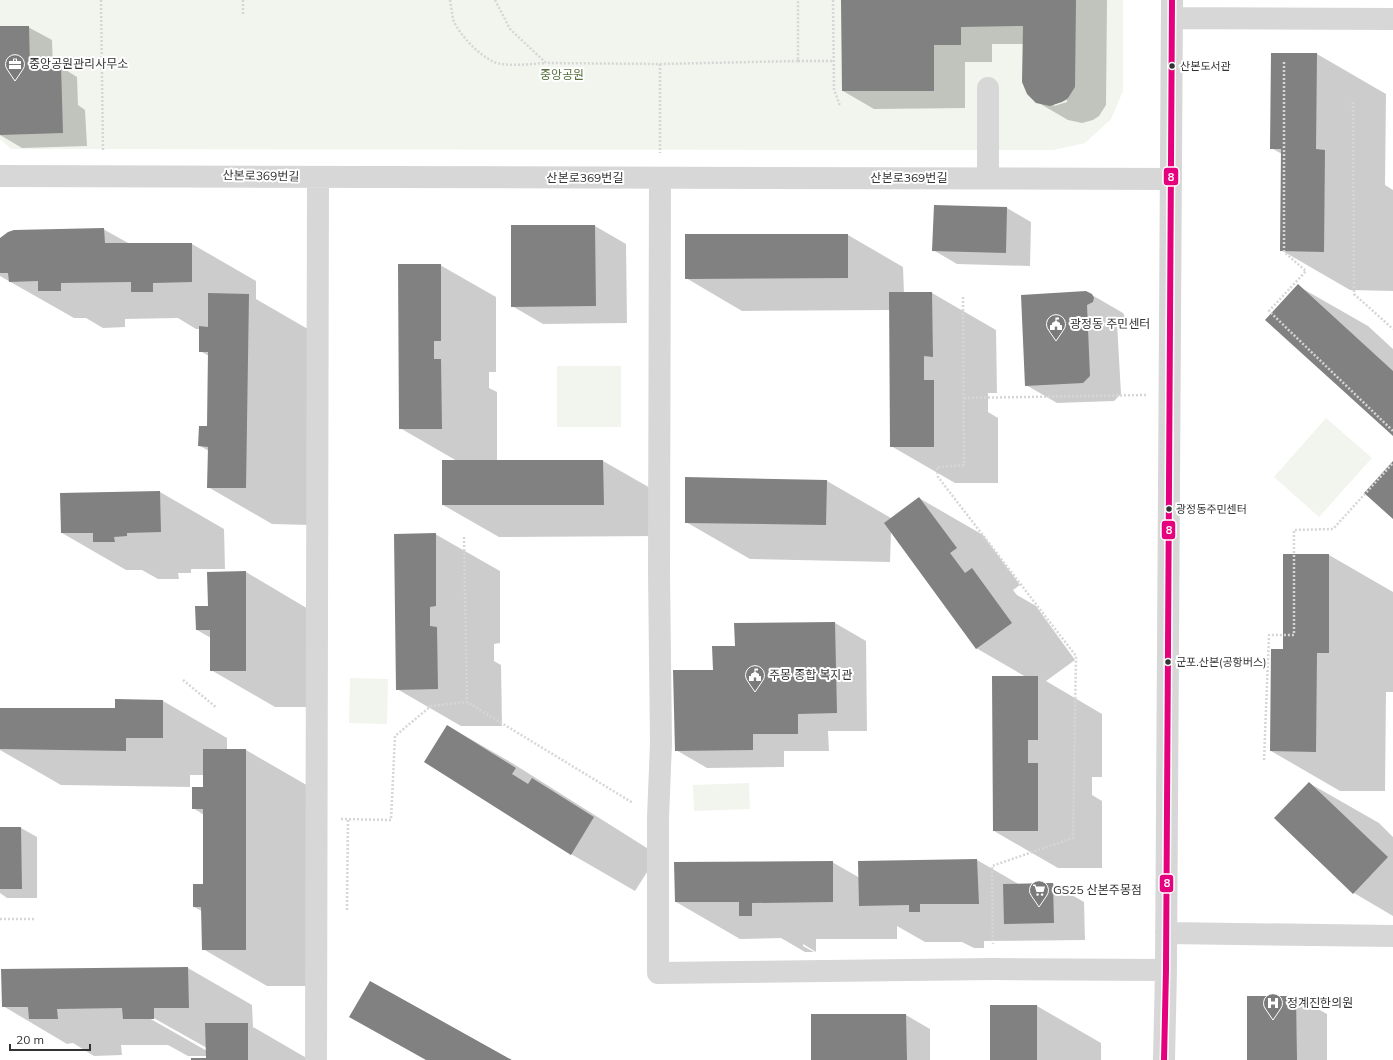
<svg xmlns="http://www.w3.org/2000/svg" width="1393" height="1060" viewBox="0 0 1393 1060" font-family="Mulish,'Noto Sans KR',sans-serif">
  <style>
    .green { fill: #f1f5ed }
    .shadow { fill: #0003; fill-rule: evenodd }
    .building { fill: #818181 }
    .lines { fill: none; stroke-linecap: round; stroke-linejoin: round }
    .path { stroke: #d6d6d6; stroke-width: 2.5; stroke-dasharray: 2 2; stroke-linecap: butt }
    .minor { stroke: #d7d7d7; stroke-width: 22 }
    .bus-1-casing { stroke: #fff; stroke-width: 9 }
    .bus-1 { stroke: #e5007d; stroke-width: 6 }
    .bus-dot { fill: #333; stroke: #fff; stroke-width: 1.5 }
    .labels { text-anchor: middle; stroke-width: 4; stroke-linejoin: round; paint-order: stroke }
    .bus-label { font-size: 11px; fill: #333; stroke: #fff; text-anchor: start }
    .poi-label { font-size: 12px; fill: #333; stroke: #fff; text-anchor: start }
    .park-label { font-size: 12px; fill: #56703f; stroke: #fff }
    .street-label { font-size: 12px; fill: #333; stroke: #fff }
    .line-badge { stroke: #fff; stroke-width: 1.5 }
    .badge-label { font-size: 11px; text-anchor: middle; font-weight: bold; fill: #fff }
  </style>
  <rect width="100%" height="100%" fill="#fff"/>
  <!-- green -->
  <path class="green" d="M0,0H1123V91L1111,119L1085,143L1053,150L11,149L0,139Z
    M557,366H621V427H557Z
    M1326,418L1372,458L1319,517L1274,477Z
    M350,678L388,679L387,724L349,723Z
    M749,783L750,809L694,811L693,785Z"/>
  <!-- shadow -->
  <path class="shadow" d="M843,0H1107L1106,105L1099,116L1093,120L1082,123L1068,120L1037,102L1024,44H992V62H965V108L874,109L843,91ZM1067,100V102L1054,106V104Z
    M0,27H28L52,40L53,68L61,67L77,77L78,105L85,110L87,146L22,148L0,135Z
    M1272,54H1317L1386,94L1385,185L1393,190V291L1350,290L1281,250L1282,154L1271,148Z
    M935,206L1007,208L1031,222L1030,266L957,264L933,250Z
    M512,226H595L626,244L627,323L543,324L512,306Z
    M103,229L130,244H192L256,281V299L313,332L310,525L272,524L208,487L209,451L200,446L208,427L209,356L200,351V329H196L178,318L125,319V327L103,328L86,318H74L0,276V240Z
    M848,235L903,267L904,293H932L996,330L997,393H988V412L998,418V483H955L891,446V310L742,311L686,278Z
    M440,265L496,297V372H489V388L497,392V461H603L659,493V536L499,537L443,505L457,461L400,428Z
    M1298,286L1368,326L1393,349V435Z
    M1092,295L1123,313L1125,317L1124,319L1117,323L1121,394L1114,401L1057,403L1026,385Z
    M827,481L891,518V519L919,498L983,535L1020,585L1013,590L1017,595L1036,606L1075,660L1046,681L1102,714V777H1092V795L1102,801V868H1058L994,831L1026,677L976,648L891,531L890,562L750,559L686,522Z
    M160,492L224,529L225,569H191V573H178L179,579H158L142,570H126L62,533Z
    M435,534L500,571V643L494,644V661L501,665L502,726H461L397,689Z
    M1284,555H1329L1393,592V692H1386L1385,791H1340L1271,751L1284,650Z
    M246,572L310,610V707H275L211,670V638L197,630L209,607Z
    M835,623L866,641L867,731H828L829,751H784V767L707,768L676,750L714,671L736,647V624Z
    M116,700L163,701L227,738V750H246L310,787V986H267L203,949L202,911L194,907L204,885V815L193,808L204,788V775H190V787L61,785L0,750V709H116Z
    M448,726L512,763L658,855L635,891L571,854Z
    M1309,783L1379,823L1393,837V916L1354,893L1275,818Z
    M0,828H21L37,837V898H7L0,893Z
    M977,860L1020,885L1053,884L1084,902L1085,940L984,941V948H974L962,942H925L897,926V939H816V952L803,944V946L814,952H805L781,938L740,939L676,902L832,862L860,878L859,862Z
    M188,968L252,1005L253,1027L310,1060H192L207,1059V1056H188L168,1045H121L122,1055L94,1056L73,1043L67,1044L3,1006V970ZM150,1016L207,1048V1051L149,1018Z
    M1296,997L1327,1014V1060H1248Z
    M1037,1006L1101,1043V1060H991Z
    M812,1015H906L930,1029V1060H812Z"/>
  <!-- building -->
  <path class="building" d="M841,0H1076L1075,87L1068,98L1062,102L1050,106L1036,103L1027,94L1022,82L1023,26L961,27V45H934V91H842Z
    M0,26H29L30,68L61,66L63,133L0,135Z
    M1271,53H1317L1316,149L1325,150L1324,252L1280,251L1281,149H1270Z
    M934,205L1007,207L1006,253L932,251Z
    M511,225H595L596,306L511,307Z
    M104,228L105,243H192V282L153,283V292H131V282L61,283V291H38V281L9,282L8,273H0V238L8,232L14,230Z
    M685,234H848V278L685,279Z
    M398,264H441V341H434V359H441L442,429H399Z
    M1298,284L1393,371V436L1265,320Z
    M1086,291L1092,294L1094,298L1093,302L1087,305L1090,376L1083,383L1025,386L1021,295Z
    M889,292H932L933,357L924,356V380H934V447H890Z
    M208,293L249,294L246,488H207L208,447L198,446L199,426H207L208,352H199V326L208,327Z
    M442,460H603L604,505H442Z
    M1393,461V519L1364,493Z
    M685,477L827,480L826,525L685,523Z
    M160,491L161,532L127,533V536L114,537L115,542H93V533H61L60,493Z
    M919,497L957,548L950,553L965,573L972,568L1012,623L976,649L884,523Z
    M436,533V606L430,607V626L437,627L438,689L396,690L394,534Z
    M1283,554H1329V653H1317L1316,752L1270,751L1271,649H1283Z
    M246,571V671H210V630H196L195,606H208L207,572Z
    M835,622L837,713L798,714V734H753V750L675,751L673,670H713L712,646H735L734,623Z
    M992,676H1038V740H1028V763H1038V831H993Z
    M115,699L163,700V738H126V751L0,749V708H115Z
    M447,725L516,768L512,774L528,784L532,778L594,817L571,855L424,762Z
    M203,749H246V950H202L201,907H193V884H203V809H192V787H203Z
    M1309,782L1388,857L1353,894L1274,818Z
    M0,827H21L22,889H0Z
    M977,859L979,904H920V912H909V905L859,906L858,861Z
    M833,861V902L752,903V916H739V902H675L674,862Z
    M1053,883L1054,923L1004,924L1003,884Z
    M188,967L189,1008H154V1019H123L122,1008L57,1009L58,1019H29L28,1007H2L1,969Z
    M370,981L512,1060H426L349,1017Z
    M1247,996H1296L1297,1060H1247Z
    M990,1005H1037V1060H990Z
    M811,1014H906L907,1060H811Z
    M205,1023H248V1060H191V1058H206Z"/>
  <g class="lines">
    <!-- path -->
    <path class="path" d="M101,0L103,151
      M450,0C451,6 452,13 453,19C458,34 485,63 502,64C516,66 531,64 546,63
      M495,0L510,29L546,63L660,64L798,61V0
      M833,0L834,89L840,106
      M243,14V0
      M798,61H834
      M1284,62V252L1306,271L1269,311L1393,431
      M660,64V153
      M1353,102L1354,294L1393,329
      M963,297L964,465L937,467L938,477L1076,656L1073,838L992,866L993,944
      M964,398L1146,395
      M464,537L467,702
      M183,680L217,708
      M1264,760L1269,635H1294V530L1333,529L1393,463
      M341,819L391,820L395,736L431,706L467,702L633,803
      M347,910L348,819
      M0,919H35"/>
    <!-- minor -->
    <path class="minor" d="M1172,18L1393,19
      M0,176L1171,179
      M660,178L659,572L661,743L658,818V973L993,969L1166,970
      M988,178V88
      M1166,933L1393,936
      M316,1060L318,177
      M1164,1060L1166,970L1172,0"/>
    <defs>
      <path id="bus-1" d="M1164,1060L1166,970L1172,0"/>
    </defs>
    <!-- bus-1 casing -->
    <use href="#bus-1" class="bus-1-casing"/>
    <!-- bus-1 -->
    <use href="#bus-1" class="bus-1"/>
  </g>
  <!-- icons -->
  <defs>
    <symbol id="office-pin" viewBox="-11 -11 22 30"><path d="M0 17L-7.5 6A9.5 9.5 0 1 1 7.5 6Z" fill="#7a7a7a" stroke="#fff"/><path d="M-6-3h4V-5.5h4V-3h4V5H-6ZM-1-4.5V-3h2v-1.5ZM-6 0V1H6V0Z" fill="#fff"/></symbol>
    <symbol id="civic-pin" viewBox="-11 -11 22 30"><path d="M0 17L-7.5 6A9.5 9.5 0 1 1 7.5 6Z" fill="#7a7a7a" stroke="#fff"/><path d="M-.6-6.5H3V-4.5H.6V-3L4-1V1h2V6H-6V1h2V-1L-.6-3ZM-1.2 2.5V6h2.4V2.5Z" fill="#fff"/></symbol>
    <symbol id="supermarket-pin" viewBox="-11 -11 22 30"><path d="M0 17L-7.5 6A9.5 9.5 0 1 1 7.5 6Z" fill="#7a7a7a" stroke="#fff"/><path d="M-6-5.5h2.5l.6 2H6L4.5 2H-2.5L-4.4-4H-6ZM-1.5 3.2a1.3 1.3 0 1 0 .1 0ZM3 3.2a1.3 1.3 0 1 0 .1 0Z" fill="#fff"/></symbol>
    <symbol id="hospital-pin" viewBox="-11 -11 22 30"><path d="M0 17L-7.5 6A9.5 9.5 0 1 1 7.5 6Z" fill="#7a7a7a" stroke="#fff"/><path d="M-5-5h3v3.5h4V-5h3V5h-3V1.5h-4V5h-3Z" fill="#fff"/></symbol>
  </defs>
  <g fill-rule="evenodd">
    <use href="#office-pin" x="4" y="53" width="22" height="30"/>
    <use href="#civic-pin" x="1045" y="313" width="22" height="30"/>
    <use href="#civic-pin" x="744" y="664" width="22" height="30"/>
    <use href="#supermarket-pin" x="1028" y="879" width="22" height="30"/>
    <use href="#hospital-pin" x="1262" y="992" width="22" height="30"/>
  </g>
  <!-- markers -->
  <g class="bus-dot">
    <circle cx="1172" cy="66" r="3.5"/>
    <circle cx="1169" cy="509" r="3.5"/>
    <circle cx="1168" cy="662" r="3.5"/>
  </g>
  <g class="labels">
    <!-- bus labels -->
    <g class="bus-label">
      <text x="1180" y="70">산본도서관</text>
      <text x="1176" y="513">광정동주민센터</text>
      <text x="1176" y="666">군포.산본(공항버스)</text>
    </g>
    <!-- poi labels -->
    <g class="poi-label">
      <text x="29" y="68">중앙공원관리사무소</text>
      <text x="1070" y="328">광정동 주민센터</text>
      <text x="769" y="679">주몽 종합 복지관</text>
      <text x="1053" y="894">GS25 산본주몽점</text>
      <text x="1287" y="1007">정계진한의원</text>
    </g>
    <!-- park labels -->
    <g class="park-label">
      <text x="562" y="79">중앙공원</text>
    </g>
    <!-- street labels -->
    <g class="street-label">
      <text transform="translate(261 176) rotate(1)" y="4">산본로369번길</text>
      <text x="585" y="182">산본로369번길</text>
      <text x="909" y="182">산본로369번길</text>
    </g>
  </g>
  <g class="line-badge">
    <rect x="1163" y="167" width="16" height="19" rx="4" fill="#e5007d"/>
    <rect x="1161" y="520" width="15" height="20" rx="4" fill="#e5007d"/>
    <rect x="1159" y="874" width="15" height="19" rx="4" fill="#e5007d"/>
  </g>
  <g class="badge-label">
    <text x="1171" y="181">8</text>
    <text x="1169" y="534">8</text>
    <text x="1167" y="887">8</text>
  </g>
  <!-- scale -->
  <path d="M10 1044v6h80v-6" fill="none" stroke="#333333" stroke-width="2"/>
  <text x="16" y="1044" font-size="12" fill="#333333" stroke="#ffffff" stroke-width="3" paint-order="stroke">20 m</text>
</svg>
